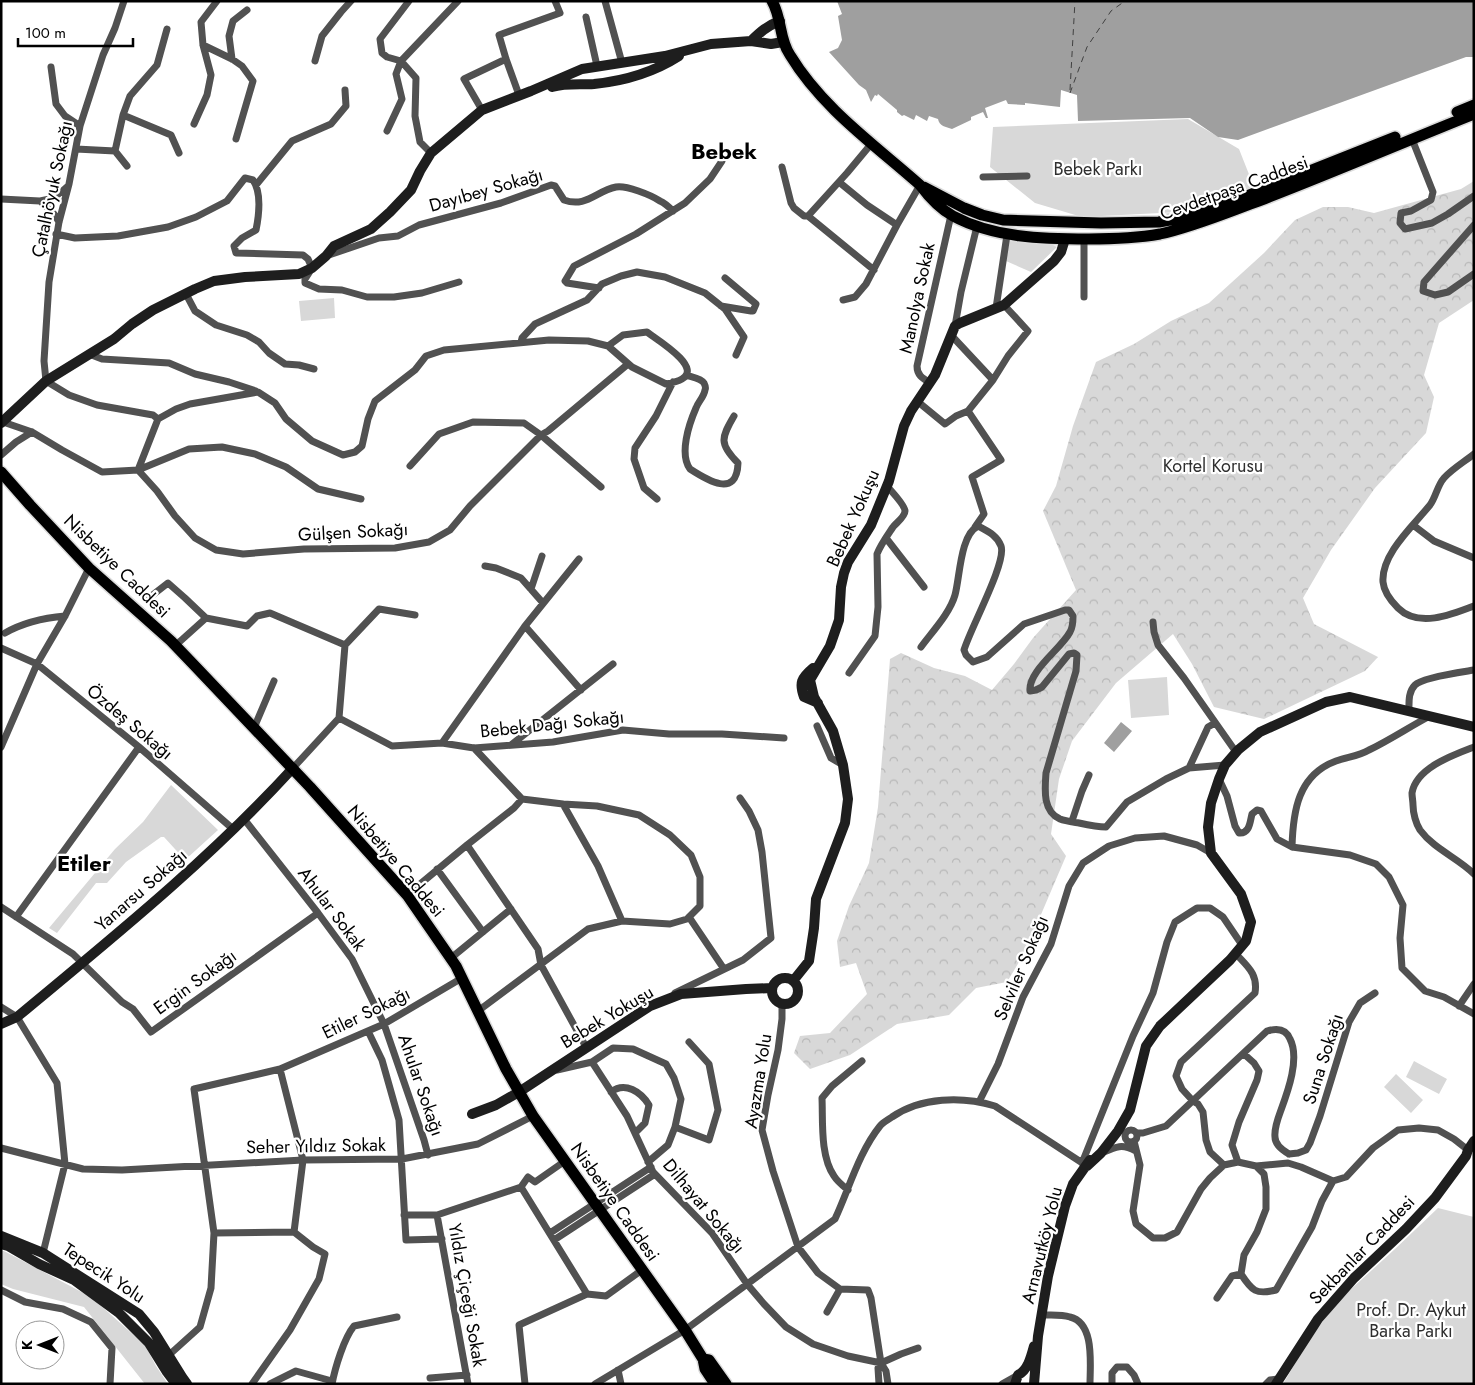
<svg xmlns="http://www.w3.org/2000/svg" width="1475" height="1385" viewBox="0 0 1475 1385" font-family="Jost,sans-serif">
  <style>
    .green { fill: #d8d8d8 }
    .forest { fill: url(#forest-crowns) }
    .water { fill: #9f9f9f }
    .lines { fill: none; stroke-linecap: round; stroke-linejoin: round }
    .ferry { stroke: #404040; stroke-width: 1; stroke-dasharray: 6 5; stroke-linecap: butt }
    .primary-casing { stroke: #dbdbdb; stroke-width: 14 }
    .street { stroke: #515151; stroke-width: 7 }
    .secondary { stroke: #1e1e1e; stroke-width: 10 }
    .primary { stroke: #000; stroke-width: 11 }
    .labels { text-anchor: middle; stroke-width: 4.5; stroke-linejoin: round; paint-order: stroke }
    .park-label { font-size: 18px; fill: #2f2f2f; stroke: #fff }
    .street-label { font-size: 18px; fill: #000; stroke: #fff }
    .district-label { font-size: 22px; font-weight: bold; fill: #000; stroke: #fff }
  </style>
  <defs>
    <pattern id="forest-crowns" width="20" height="18" patternUnits="userSpaceOnUse" patternTransform="scale(1.25)"><rect width="20" height="18" fill="#d8d8d8"/><path d="M2 6a3 3 0 1 1 6 0M12 15a3 3 0 1 1 6 0" fill="none" stroke="#b8b8b8"/></pattern>
  </defs>
  <rect width="100%" height="100%" fill="#fff"/>
  <!-- green -->
  <path class="green" d="M1188,119L1239,149L1254,187L1180,212L1082,217L1035,203L990,167L993,127Z
    M1009,241L1053,245L1057,247L1031,272L1006,261Z
    M334,298L335,318L301,321L299,301Z
    M1167,677L1169,715L1131,718L1128,680Z
    M171,785L218,830L185,860L164,837H161L126,862L107,883H96L57,933L49,928L115,849L143,822Z
    M1414,1061L1447,1079L1439,1094L1406,1077Z
    M1396,1074L1423,1100L1411,1113L1384,1087Z
    M1438,1208L1474,1217V1384H1283L1309,1340L1338,1301L1395,1249Z
    M1,1250L6,1252L91,1297L145,1345L156,1366L168,1384H145L84,1307L13,1289L1,1284Z"/>
  <!-- forest -->
  <path class="forest" d="M1474,181V300L1439,323L1424,375L1434,397L1426,433L1375,488L1331,550L1303,598L1314,624L1378,657L1365,671L1264,719L1214,707L1192,664L1173,634L1116,683L1072,741L1059,779L1051,834L1066,856L1025,952L1007,982L976,988L949,1015L897,1024L850,1055L810,1069L794,1053L800,1036L830,1033L867,994L856,963L840,967L837,941L849,906L869,863L878,807L890,659L901,653L934,668L965,676L992,690L1014,664L1033,638L1076,590L1043,511L1056,486L1073,426L1096,362L1134,344L1171,321L1209,303L1264,253L1295,220L1323,207H1348L1374,213L1461,189Z"/>
  <!-- water -->
  <path class="water" d="M837,1H1474V57H1466L1238,140L1218,137L1190,118L1078,121L1077,95L1061,90L1060,107L1025,103V105L1008,104L1006,100L985,108L988,118H986L983,112L971,117V120L952,129C946,127 939,126 938,119L929,116L927,121L916,115L914,120L904,115L902,116L897,112V110L878,94L877,96L875,95L871,102L866,90L859,85L829,52L838,48L842,40L838,16L842,14Z
    M1121,722L1132,731L1114,752L1104,743Z"/>
  <g class="lines">
    <!-- ferry -->
    <path class="ferry" d="M1070,90L1075,1
      M1070,93L1087,47L1111,11L1125,1"/>
    <defs>
      <path id="primary" d="M772,1C782,18 779,39 790,55C822,108 875,145 920,185C929,197 940,209 953,216C994,238 1043,239 1089,239C1112,239 1137,238 1160,234C1196,226 1230,211 1264,199C1334,172 1404,142 1474,114
        M1457,112L1474,105
        M924,187L964,208L982,215L1003,220L1101,223L1159,222L1186,217L1234,201L1395,137
        M1,472L30,505L89,568L171,641L194,665L310,787L407,895L456,966L506,1069L533,1116L685,1330L703,1359L705,1369L715,1384
        M703,1359L709,1360L726,1384"/>
    </defs>
    <!-- primary casing -->
    <use href="#primary" class="primary-casing"/>
    <!-- street -->
    <path class="street" d="M124,1L115,28L103,55L80,126L69,184L59,222L49,282L44,361L46,381L69,395L97,405L153,415L158,419
      M409,1L380,39L382,53L387,57L401,61L416,78L415,116L420,142L431,153
      M605,1L622,63
      M586,17L597,66
      M203,45L232,59L242,66L253,81L236,139
      M232,59L229,36L233,21L247,10
      M315,61L322,36L341,12L351,1
      M51,67L56,104L65,116L80,126
      M519,95L506,59L499,35L560,13L555,1
      M482,110L464,79L506,59
      M123,115L171,135L179,153
      M194,124L207,95L211,75L203,45L201,22L217,1
      M387,131L402,99L396,74L401,61L458,1
      M1412,139L1433,192L1431,200L1411,211L1401,213L1400,223L1405,229L1432,223L1448,214L1474,196
      M76,149L115,151L123,115L130,96L157,65L167,29
      M115,151L127,166
      M782,167L791,203L794,208L804,216H808L874,270
      M983,177L1027,176
      M839,182L867,205L897,225
      M256,185L292,141L331,124L346,106L345,90
      M1,199L40,201
      M808,216L847,173L872,143
      M59,222L54,214L40,201C52,199 59,195 67,187
      M1474,225L1424,282L1423,291L1435,295L1448,292L1474,274
      M56,234L75,238L118,236L168,227L196,217L227,201L245,178L253,180C262,193 259,215 256,230L242,238L234,246L236,253L303,255L308,259L312,268L305,279V283L319,289L342,290L367,297H394L422,293L459,282
      M326,256L379,238L398,236L419,225L501,203L551,185L555,186L564,200C586,208 596,191 616,187C626,185 651,195 660,201C665,203 669,207 673,211
      M599,288L567,283L565,281L574,266L636,234L685,203L710,179L722,161
      M186,294L195,311L216,325L247,335L259,342L269,353L285,364L299,365L314,369
      M1084,297V239
      M843,300L855,297L866,284L897,225L920,185
      M721,306L751,311H753L756,304L725,278
      M996,308L1007,235
      M955,326L961,292L977,226
      M951,335L993,380
      M521,342L522,338L535,324L587,300L602,284L621,276L637,272L665,277L705,293L725,309L744,337L736,355
      M608,346L623,335L647,332C656,339 703,367 682,379C677,382 671,383 666,384L632,367L608,346L588,341L549,340L444,350L426,356L415,370L375,401L368,419L362,446L355,452L343,455L312,441L286,419L275,403L258,392L190,404L176,409L158,419L138,470L157,491L175,516L195,538L216,550L243,554L304,549L395,548L429,542L450,530L470,506L541,435L548,431L628,364
      M89,354L102,359L169,363L195,374L229,382L256,391
      M686,375C691,377 701,378 704,383C705,385 706,388 705,390C704,397 698,402 696,408C689,424 679,454 690,469C707,480 737,499 738,463C719,444 721,438 734,416
      M930,383C922,378 917,375 917,366L951,215
      M917,401L945,424L956,416L968,411L993,380L1008,356L1028,331L1004,305
      M968,411L1001,460L972,477L984,514L975,527
      M3,422L32,432L62,450L102,472L138,470L189,449L222,447L255,454L286,467L318,489L361,499
      M1474,454C1464,462 1452,469 1444,478C1437,486 1436,497 1430,505C1414,525 1381,554 1383,582C1384,593 1391,601 1398,608C1418,628 1451,615 1474,606
      M1,455L16,442L32,432
      M410,466L439,434L473,422L524,423L541,435L601,487
      M657,499L644,488L634,459L635,448L656,416L673,382
      M1413,525L1434,541L1474,558
      M886,538L924,587
      M485,566L496,568L521,578L543,603
      M531,589L542,556
      M150,597L168,583L185,598L206,618
      M1153,622L1154,632L1158,645L1184,678L1236,752
      M525,626L581,690
      M5,633C24,622 43,618 65,616
      M176,645L206,618L247,626L257,616L270,613L345,645
      M345,645L379,609L415,615
      M921,647C932,632 950,613 955,595C960,577 960,535 978,526C987,531 997,535 1001,546C1007,562 970,629 964,650L966,655L973,662L987,657L1024,624L1065,610H1069L1073,616C1073,622 1073,627 1070,632C1061,649 1028,671 1030,691L1036,690L1042,687L1069,654L1074,653L1077,655L1076,671L1046,773C1045,788 1042,811 1060,819C1065,821 1073,822 1079,823C1088,825 1097,827 1106,827L1127,802L1166,779L1189,768L1225,765
      M1,648L37,664L139,747L233,829
      M849,673L875,636L878,607L877,554C881,544 887,536 893,527C896,523 905,517 905,511C905,505 891,491 887,486
      M1409,711C1409,702 1408,692 1415,685C1423,677 1462,672 1474,670
      M1430,716C1409,727 1390,740 1369,750C1359,756 1347,757 1336,761C1298,775 1293,811 1292,847L1350,855L1376,864L1389,877L1403,905L1400,938L1402,968L1425,991L1444,997L1474,1014
      M339,718L392,746L442,743L474,748L553,742L623,730L669,734H722L784,738
      M339,718L345,645
      M817,726L831,758L843,765
      M254,728L274,681
      M442,743L525,626L579,559
      M511,745L613,664
      M1,747L37,664L65,616L89,568
      M1474,747C1453,755 1416,768 1412,793C1412,797 1413,801 1413,805C1413,813 1416,824 1420,830C1434,849 1458,858 1474,874
      M474,748L522,799L563,804L598,866L622,921
      M293,768L339,718
      M1189,768L1208,727L1215,723
      M1219,779L1227,796L1235,826L1239,833C1250,834 1250,821 1252,814L1257,810L1261,811L1277,839L1292,847
      M244,819L318,913L352,959L384,1024L424,1140L428,1155
      M1072,821L1082,791L1089,775
      M467,845L538,949L541,965L586,1047
      M437,869L483,932
      M407,895L467,845L514,808L522,799
      M1,907L73,954L122,1002L133,1009L151,1032L318,913
      M16,917L139,747
      M689,917L724,969
      M451,958L511,909
      M675,993L743,960L771,938L762,852L758,830L749,811L740,798
      M782,1004V1019L778,1050L768,1095L762,1130L773,1171L798,1247L818,1273L840,1289L868,1290L871,1298L881,1363L886,1371L888,1384
      M1459,1006L1474,984
      M1,1007L17,1017L57,1083L65,1164L43,1253
      M478,1011L588,929L622,921L670,924L687,919L700,906V877L691,855L670,835L639,815L597,806L563,804
      M368,1031L382,1060L399,1120L406,1240L442,1239
      M592,1062L627,1116L653,1172L712,1233L747,1284L764,1304L786,1327L813,1344L848,1356L881,1363L901,1354L918,1348
      M280,1069L303,1160L294,1232
      M557,1070L592,1062L613,1048L633,1049L666,1064L674,1078L681,1099L675,1127L668,1145L648,1162
      M611,1092C625,1081 641,1092 649,1105L645,1123L635,1133
      M979,1102L998,1064L1023,997L1051,944L1069,886L1083,863L1109,846L1135,838L1164,836L1197,845L1211,853
      M675,1127L709,1140L718,1110L709,1064L689,1042
      M1125 1136a6 6 0 1 1 12 0a6 6 0 1 1-12 0Z
      M1137,1133H1143L1166,1126L1267,1031C1277,1028 1286,1029 1290,1039C1300,1058 1288,1091 1281,1110C1278,1118 1274,1128 1275,1137C1275,1145 1282,1150 1289,1154
      M1134,1141L1140,1165L1133,1211L1136,1224L1153,1238H1165L1177,1232L1201,1189L1210,1178L1224,1165L1238,1162L1256,1166L1264,1174L1266,1187V1209L1257,1232L1244,1255L1241,1274C1252,1291 1256,1295 1276,1290L1312,1227L1322,1201L1333,1181
      M1,1148L83,1169L122,1170L303,1160L402,1159L478,1144L533,1116
      M1101,1153C1118,1147 1120,1143 1136,1151
      M1289,1154L1298,1153L1306,1150L1310,1143L1320,1116L1349,1022L1360,1003L1375,993
      M1238,1162L1232,1145L1239,1122L1257,1080L1259,1071L1254,1063L1244,1054
      M1082,1163L1133,1036L1153,993L1167,942L1175,922L1197,908H1210L1223,917L1242,945
      M1224,1165L1210,1152L1206,1140L1203,1112L1198,1104L1193,1101L1182,1089L1176,1076L1181,1062L1255,993C1258,974 1248,967 1236,954
      M1256,1166L1288,1163L1301,1167L1333,1181L1346,1177L1373,1148L1398,1130L1419,1128L1438,1130L1454,1139L1468,1150
      M521,1187L528,1177L535,1182L565,1161
      M848,1190C843,1186 837,1181 834,1176C820,1156 823,1121 822,1098L832,1086L862,1061
      M404,1215H437L521,1187L587,1294L519,1325L525,1384
      M437,1215L468,1384
      M214,1233L294,1232
      M550,1233L651,1167
      M554,1240L655,1174
      M1,1290L25,1302L63,1309L91,1322L112,1348L110,1384
      M587,1294L606,1296L642,1270
      M1217,1298L1232,1276L1241,1274
      M827,1312L840,1289
      M1042,1315C1051,1315 1061,1314 1070,1317C1095,1323 1090,1364 1090,1384
      M169,1355L200,1327L211,1288L214,1233L194,1089L280,1069L384,1024L462,978
      M618,1370L621,1384
      M430,1378L467,1375
      M252,1384L290,1330L319,1279L325,1254L313,1247L294,1232
      M270,1384L296,1371L332,1381
      M332,1384C335,1368 344,1338 354,1326L397,1317
      M595,1384L685,1330L835,1219C849,1189 859,1152 880,1126C883,1122 888,1120 892,1117C921,1097 962,1096 995,1106L1087,1166
      M879,1384L878,1368L881,1363
      M1002,1384L1018,1375
      M1112,1384V1373L1117,1367H1127L1134,1375L1138,1384
      M1266,1384L1270,1380L1278,1379"/>
    <!-- secondary -->
    <path class="secondary" d="M780,21C768,25 760,32 751,41L771,44L783,42
      M552,87C566,83 580,85 594,84C624,81 654,72 679,56
      M1,423L46,381L114,339L132,324L153,310L195,289L214,281L245,277L299,274L312,268L326,256L334,246L371,229L390,212L411,190L420,171L431,153L482,110L531,91L582,69L665,56L711,44L751,41
      M813,668C801,678 799,683 804,697L818,703
      M772 991a13 13 0 1 1 26 0a13 13 0 1 1-26 0Z
      M793,981L809,961L814,928L816,899L845,823L848,799L843,765L833,731L814,697L810,680L830,646L839,620L841,587L844,573L848,562L871,525L889,481L904,426L911,411L935,375L955,326L960,323L1004,305L1054,261L1061,252L1065,239
      M1,1024L17,1017C112,938 209,860 293,768
      M472,1114L496,1105L519,1092L650,1006L681,994L746,989L772,988
      M1087,1166L1101,1153L1118,1131L1130,1110L1146,1046L1160,1026L1230,960L1246,941L1251,922L1241,894L1211,853L1208,827L1211,803L1219,779L1225,765L1238,750L1260,732L1326,702L1350,697L1474,727
      M1,1236L43,1253L139,1314L154,1332L182,1377L187,1384
      M1,1244L8,1246L39,1264L74,1280L119,1313L149,1343L167,1372L176,1384
      M1015,1384L1018,1375C1028,1370 1031,1357 1034,1346
      M1034,1384L1038,1336L1048,1276L1065,1206L1073,1184L1090,1160
      M1276,1384L1318,1319L1354,1278L1406,1229L1435,1198L1466,1156L1468,1150L1474,1141"/>
    <!-- primary -->
    <use href="#primary" class="primary"/>
  </g>
  <g class="labels">
    <!-- park labels -->
    <g class="park-label">
      <text x="1098" y="175">Bebek Parkı</text>
      <text x="1213" y="472">Kortel Korusu</text>
      <text x="1411" y="1316">Prof. Dr. Aykut<tspan x="1411" dy="21">Barka Parkı</tspan></text>
    </g>
    <!-- street labels -->
    <g class="street-label">
      <text transform="translate(1234 188) rotate(-20)" y="6">Cevdetpaşa Caddesi</text>
      <text transform="translate(52 189) rotate(-78)" y="6">Çatalhöyuk Sokağı</text>
      <text transform="translate(486 190) rotate(-16)" y="6">Dayıbey Sokağı</text>
      <text transform="translate(917 298) rotate(-78)" y="6">Manolya Sokak</text>
      <text transform="translate(853 518) rotate(-66)" y="6">Bebek Yokuşu</text>
      <text transform="translate(353 532) rotate(-3)" y="6">Gülşen Sokağı</text>
      <text transform="translate(117 566) rotate(44)" y="6">Nisbetiye Caddesi</text>
      <text transform="translate(130 722) rotate(40)" y="6">Özdeş Sokağı</text>
      <text transform="translate(552 724) rotate(-6)" y="6">Bebek Dağı Sokağı</text>
      <text transform="translate(396 861) rotate(50)" y="6">Nisbetiye Caddesi</text>
      <text transform="translate(141 890) rotate(-41)" y="6">Yanarsu Sokağı</text>
      <text transform="translate(332 909) rotate(53)" y="6">Ahular Sokak</text>
      <text transform="translate(1021 968) rotate(-67)" y="6">Selviler Sokağı</text>
      <text transform="translate(195 982) rotate(-36)" y="6">Ergin Sokağı</text>
      <text transform="translate(366 1013) rotate(-26)" y="6">Etiler Sokağı</text>
      <text transform="translate(607 1017) rotate(-31)" y="6">Bebek Yokuşu</text>
      <text transform="translate(1323 1059) rotate(-72)" y="6">Suna Sokağı</text>
      <text transform="translate(758 1081) rotate(-81)" y="6">Ayazma Yolu</text>
      <text transform="translate(421 1085) rotate(71)" y="6">Ahular Sokağı</text>
      <text transform="translate(316 1146) rotate(-1)" y="6">Seher Yıldız Sokak</text>
      <text transform="translate(615 1202) rotate(55)" y="6">Nisbetiye Caddesi</text>
      <text transform="translate(704 1206) rotate(50)" y="6">Dilhayat Sokağı</text>
      <text transform="translate(1042 1245) rotate(-76)" y="6">Arnavutköy Yolu</text>
      <text transform="translate(1362 1250) rotate(-46)" y="6">Sekbanlar Caddesi</text>
      <text transform="translate(104 1273) rotate(33)" y="6">Tepecik Yolu</text>
      <text transform="translate(467 1295) rotate(80)" y="6">Yıldız Çiçeği Sokak</text>
    </g>
    <!-- district labels -->
    <g class="district-label">
      <text x="724" y="159">Bebek</text>
      <text x="84" y="871">Etiler</text>
    </g>
  </g>
  <!-- border -->
  <rect width="1475" height="1385" fill="none" stroke="#000000" stroke-width="5"/>
  <!-- north arrow -->
  <g transform="translate(40 1345) rotate(270)"><circle r="24" fill="#ffffff" stroke="#999999"/>
  <path d="M0-4L9 19L0 12L-9 19Z" fill="#000000"/>
  <text y="-8" font-size="14" font-weight="bold" text-anchor="middle" fill="#000000">K</text>
  </g>
  <!-- scale -->
  <path d="M18 38v8h115v-8" fill="none" stroke="#000000" stroke-width="2.5"/>
  <text x="25" y="38" font-size="15" fill="#000000" stroke="#ffffff" stroke-width="4" paint-order="stroke">100 m</text>
</svg>
